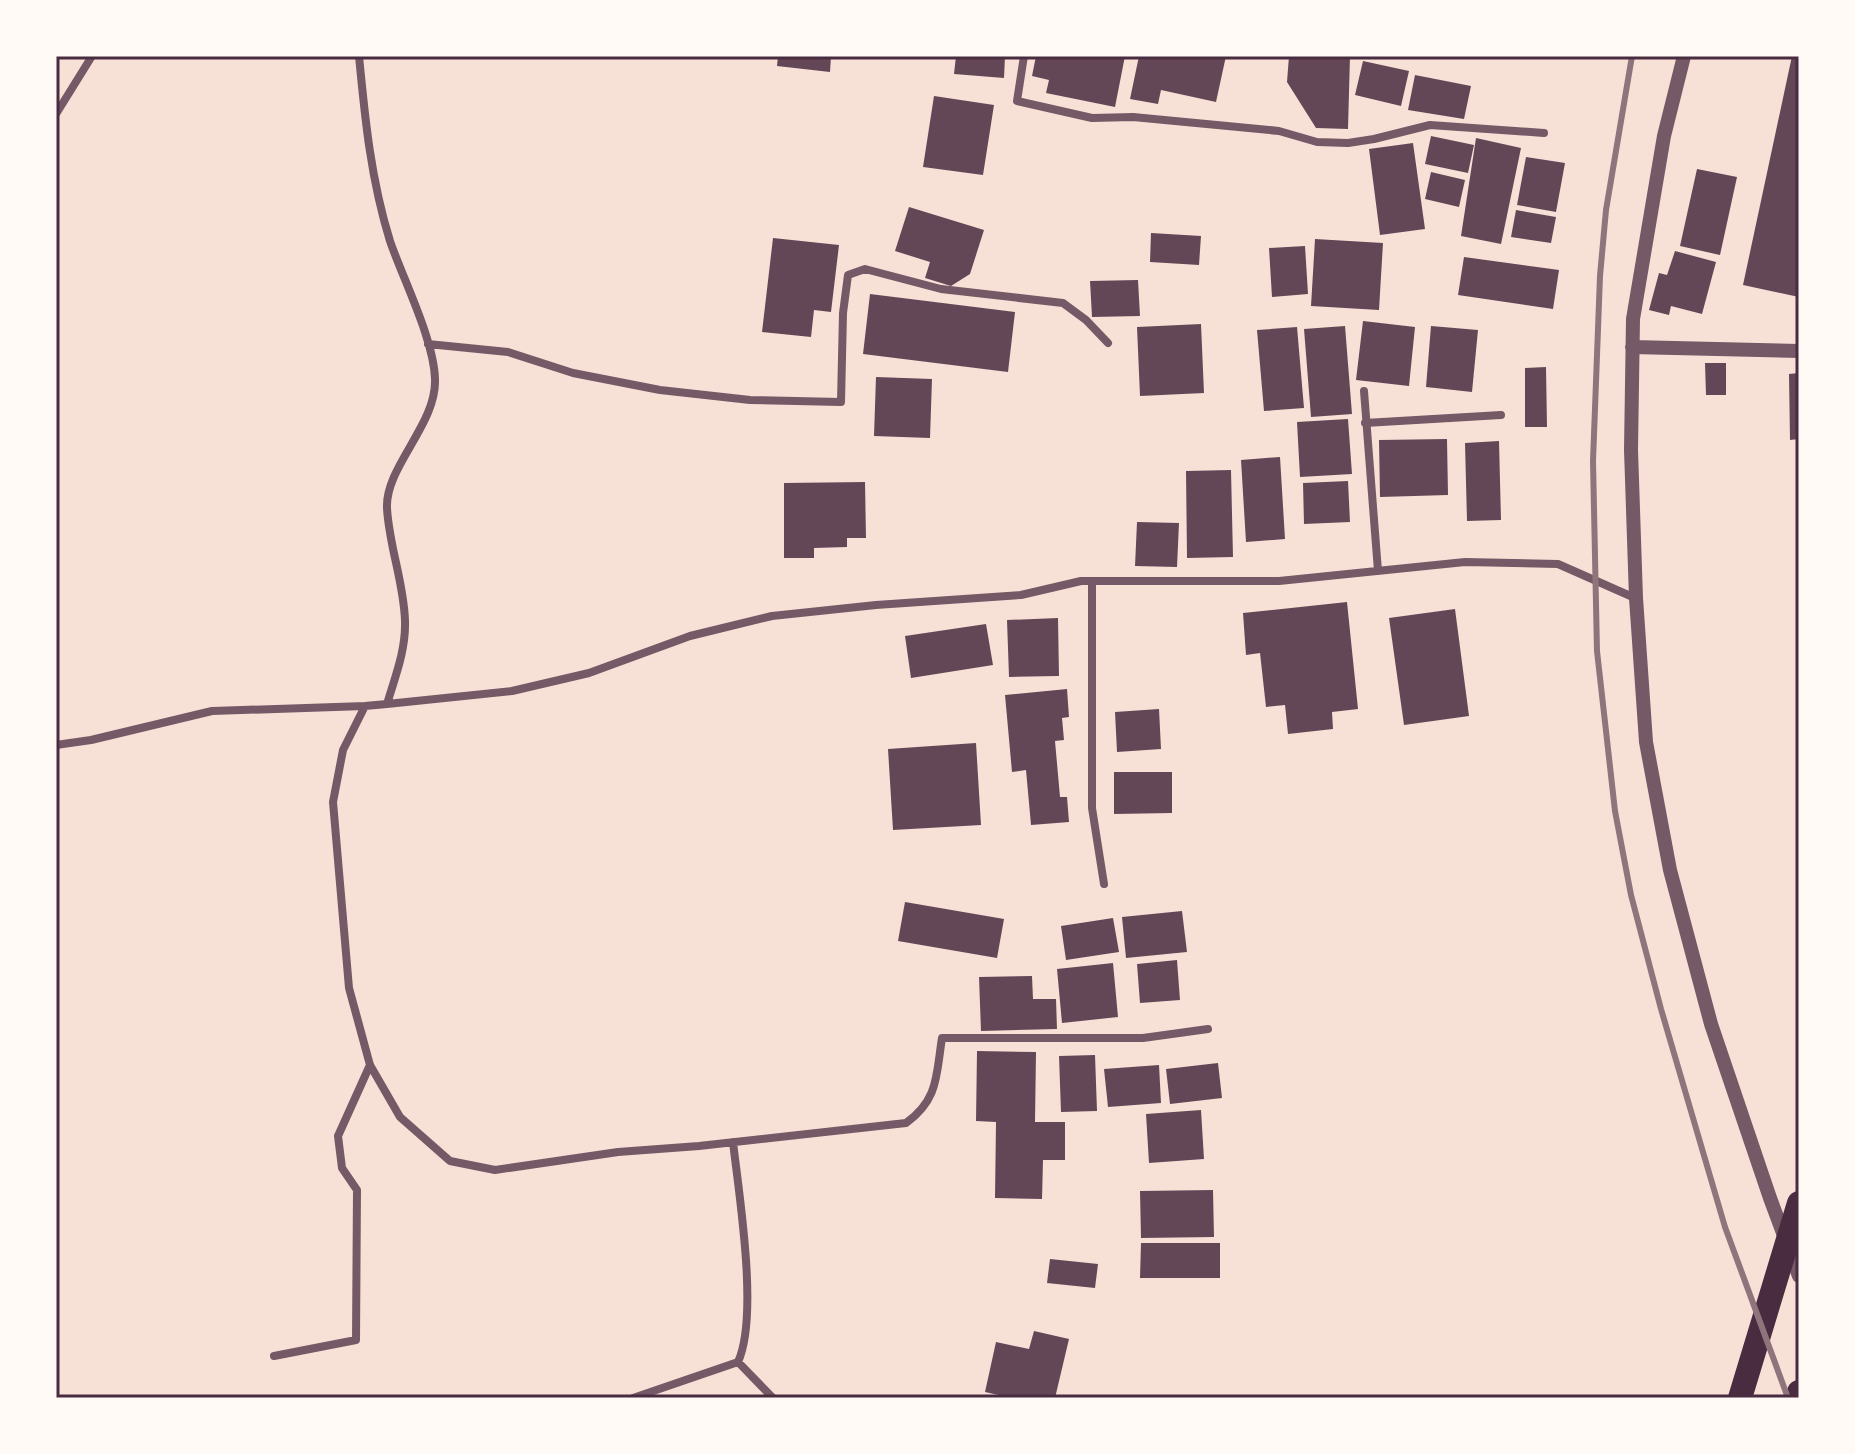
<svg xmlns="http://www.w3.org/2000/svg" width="1855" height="1454" viewBox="0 0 1855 1454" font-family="'Archivo Narrow',sans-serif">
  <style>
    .building { fill: #644757 }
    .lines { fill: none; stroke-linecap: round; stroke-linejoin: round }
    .minor { stroke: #755966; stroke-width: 8 }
    .tertiary { stroke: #755966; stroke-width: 14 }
    .motorway { stroke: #4a2c40; stroke-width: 24 }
    .rail { stroke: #8f747c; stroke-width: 6 }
    .neatline { fill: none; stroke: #4a2c40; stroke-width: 3 }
  </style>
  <rect width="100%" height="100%" fill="#f7e1d7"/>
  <!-- building -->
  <path class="building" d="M778,56H831L830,72L777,66Z
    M956,56H1005L1004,78L954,74Z
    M1036,56H1125L1115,107L1046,93L1049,80L1032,76Z
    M1139,56H1226L1216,102L1161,90L1158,104L1130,99Z
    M1289,56H1350L1348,129L1316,128L1287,82Z
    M1792,56H1799V297L1743,285Z
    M1363,61L1409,71L1401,106L1355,95Z
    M1415,75L1471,86L1464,119L1408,110Z
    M934,96L994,105L983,175L923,167Z
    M1431,136L1474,145L1468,173L1425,164Z
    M1476,138L1521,148L1501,244L1461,236Z
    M1413,143L1425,229L1380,235L1369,149Z
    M1526,157L1565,163L1556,212L1517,205Z
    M1697,169L1737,177L1720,255L1680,246Z
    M1431,172L1465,180L1459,207L1425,199Z
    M909,207L984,230L970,274L951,286L925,278L930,262L895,251Z
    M1516,210L1556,217L1551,243L1511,237Z
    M1151,233L1201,236L1199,265L1150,262Z
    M773,238L839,245L831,312L814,310L811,337L762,332Z
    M1315,239L1383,243L1379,310L1311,306Z
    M1305,246L1308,294L1272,297L1269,248Z
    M1675,251L1716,262L1702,314L1671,306L1669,315L1649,310L1659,273L1667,275Z
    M1464,257L1559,270L1553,309L1458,295Z
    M1138,280L1140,316L1092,317L1090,281Z
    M870,294L1015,312L1008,372L863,354Z
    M1363,321L1415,327L1409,386L1356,380Z
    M1201,324L1204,393L1140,396L1137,327Z
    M1345,326L1352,414L1311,417L1304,329Z
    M1431,326L1478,330L1472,392L1426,387Z
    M1297,327L1304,408L1264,411L1257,330Z
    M1705,363H1726V395H1706Z
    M1546,367L1547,427H1525V368Z
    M1799,373V439L1790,440L1789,374Z
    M876,377L932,379L930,438L874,436Z
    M1348,419L1352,474L1300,477L1297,422Z
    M1447,439L1448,495L1380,497L1379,440Z
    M1499,441L1501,520L1467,521L1465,443Z
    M1280,457L1285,539L1246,542L1241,460Z
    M1231,470L1233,557L1187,558L1186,471Z
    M1348,481L1350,522L1304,524L1303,483Z
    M865,482L866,538H847V547L814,548V558H784V483Z
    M1137,522L1179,523L1177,567L1135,566Z
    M1347,602L1358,709L1332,712L1333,729L1288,734L1285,705L1266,707L1260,653L1246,655L1243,613Z
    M1455,609L1469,716L1404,725L1389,618Z
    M1058,618L1059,676L1009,677L1007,620Z
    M986,624L993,665L911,678L905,636Z
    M1067,689L1069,717L1062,718L1064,740L1055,741L1060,797H1067L1069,822L1031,825L1026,770L1012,772L1005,695Z
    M1159,709L1161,749L1117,752L1115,712Z
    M976,743L981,825L893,830L888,749Z
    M1114,772H1172V813L1114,814Z
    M905,902L1004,919L997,958L898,941Z
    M1182,911L1187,952L1126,958L1122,917Z
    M1113,918L1119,952L1066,960L1061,926Z
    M1177,960L1180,1000L1140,1003L1137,964Z
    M1113,963L1118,1017L1062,1023L1057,969Z
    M1032,976L1033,999H1056L1057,1029L981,1031L979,977Z
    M977,1051L1036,1052L1035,1122H1065V1160H1043L1042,1199L995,1198L996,1122L976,1121Z
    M1095,1055L1097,1111L1061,1112L1059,1056Z
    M1218,1063L1222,1098L1170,1104L1166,1069Z
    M1159,1065L1161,1103L1108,1107L1104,1069Z
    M1201,1110L1204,1159L1149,1163L1146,1114Z
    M1213,1190L1214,1237L1141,1238L1140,1191Z
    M1141,1243H1220V1278H1140Z
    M1050,1259L1098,1264L1095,1288L1047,1283Z
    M1034,1331L1069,1339L1055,1398H1012L985,1392L996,1342L1029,1349Z"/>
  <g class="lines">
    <!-- minor -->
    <path class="minor" d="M359,56C365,119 371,180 390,241C403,279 434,340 435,379C437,424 385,467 387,508C389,546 404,583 405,621C406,650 395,677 387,704L365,706L343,750L333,802L349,988L370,1065L400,1117L450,1161L495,1170L618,1152L699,1146L906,1123C939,1099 936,1075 942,1038H1143L1208,1029
      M1024,56L1017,101L1092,118L1133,117L1279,131L1317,142L1348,143L1374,139L1430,125L1544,133
      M56,114L92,56
      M428,344L508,352L573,373L660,390L750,400L841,402L843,313L848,275L865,269L941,289L1063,303L1086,320L1108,343
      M1364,391L1378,571
      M1365,423L1501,415
      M1092,581V808L1104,884
      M387,704L512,691L589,673L690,636L772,616L876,605L1021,595L1081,581H1279L1465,562L1558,564L1635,598
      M56,745L91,740L212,711L365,706
      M274,1356L356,1340L357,1190L342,1168L338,1136L370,1065
      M738,1362L773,1398
      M633,1398L738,1362C759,1316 739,1195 733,1142"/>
    <!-- tertiary -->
    <path class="tertiary" d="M1684,56L1664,136L1633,319L1631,450L1636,598L1646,742L1670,870L1711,1024L1770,1198L1799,1276
      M1632,347L1799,351"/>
    <!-- motorway -->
    <path class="motorway" d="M1740,1398L1799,1203
      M1797,1398L1799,1392"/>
    <!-- rail -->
    <path class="rail" d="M1632,56L1606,210L1600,276L1593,461L1597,651L1615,811L1631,895L1661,1009L1725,1227L1788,1398"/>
  </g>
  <!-- border -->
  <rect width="1855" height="1454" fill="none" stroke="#fffaf5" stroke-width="116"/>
  <rect x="58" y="58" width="1739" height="1338" class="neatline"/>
</svg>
